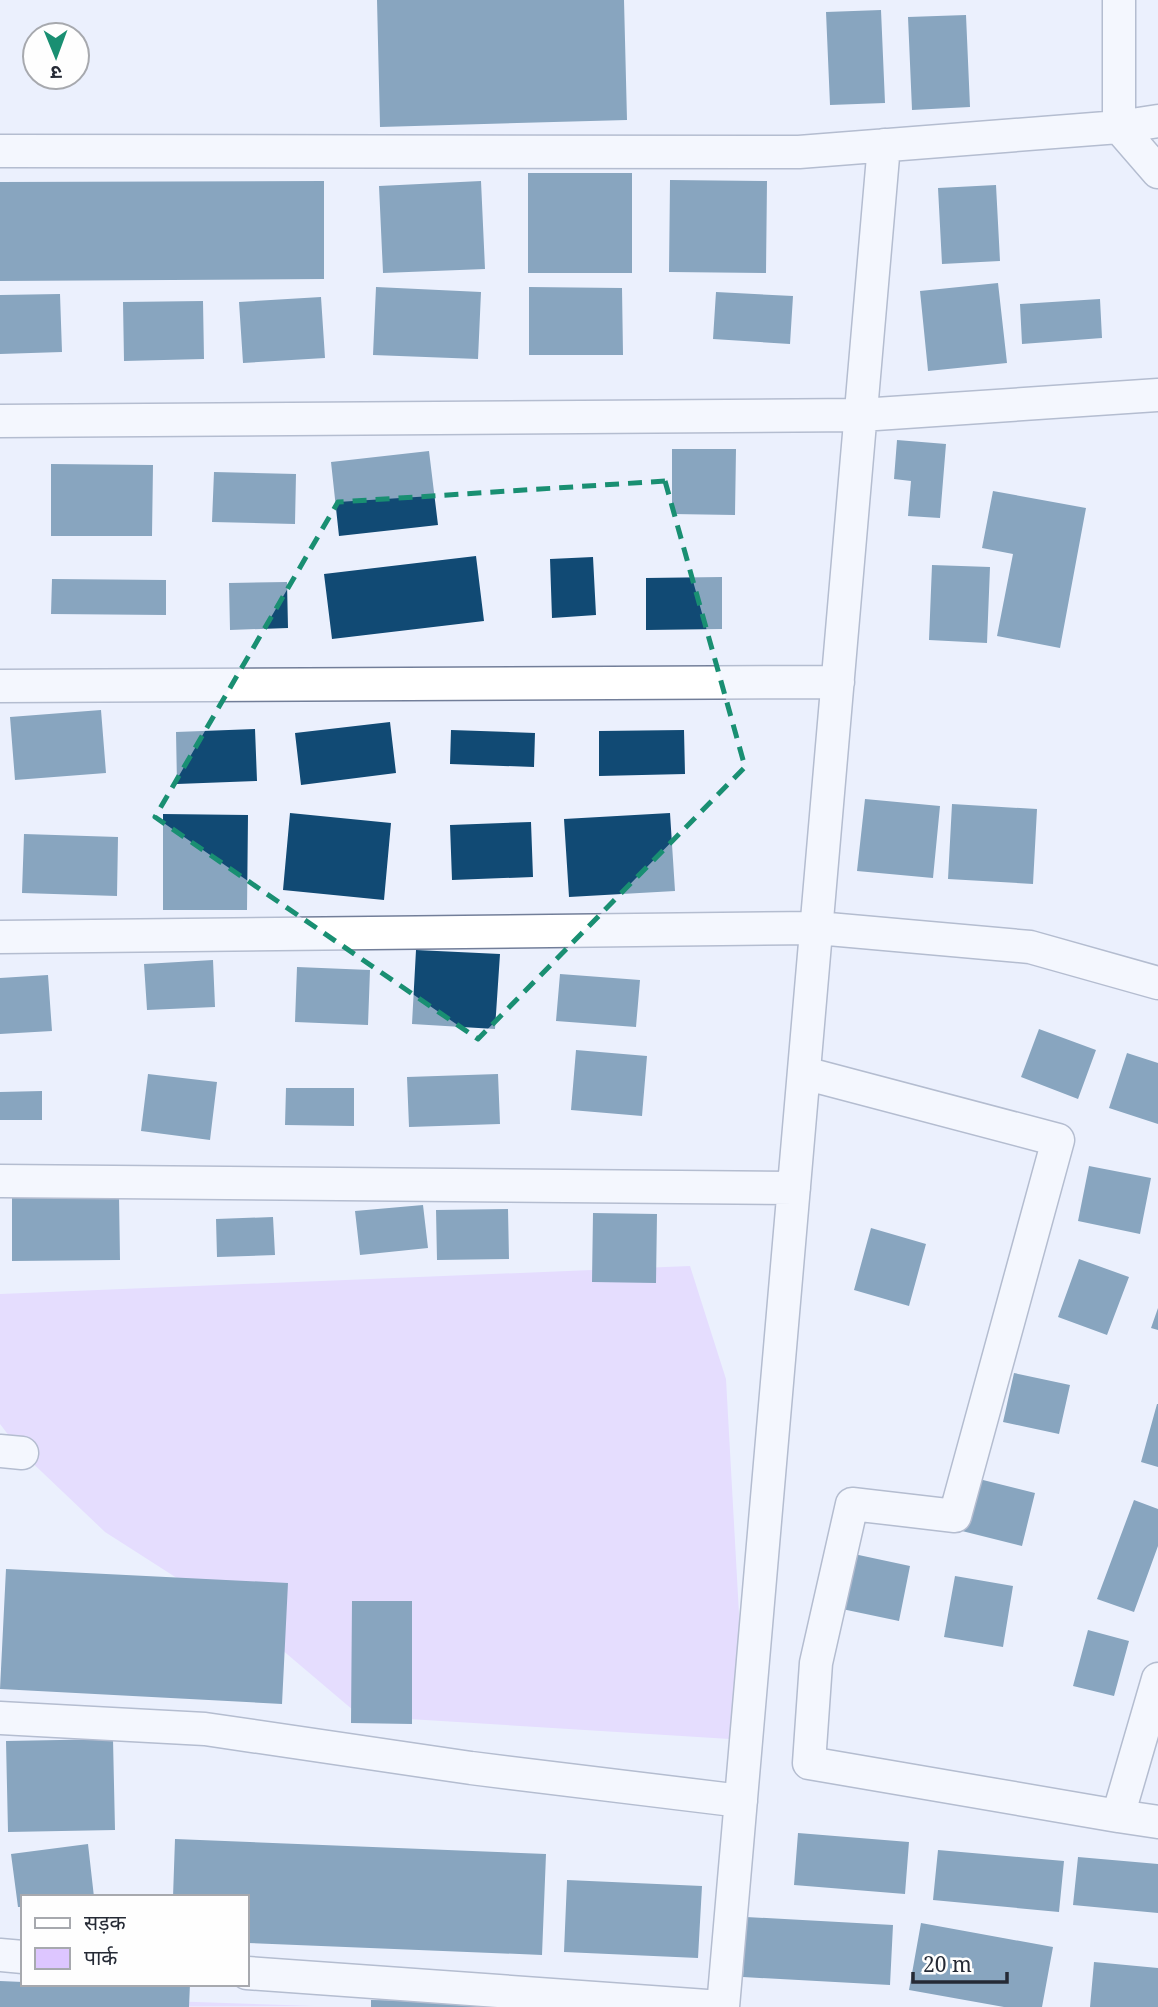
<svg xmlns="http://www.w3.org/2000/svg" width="1158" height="2007" viewBox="0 0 1158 2007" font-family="'Noto Serif','Noto Sans Devanagari',serif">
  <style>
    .green { fill: #ddc6ff }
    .building { fill: #114a74 }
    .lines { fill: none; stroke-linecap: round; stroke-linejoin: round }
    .minor-casing { stroke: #727e99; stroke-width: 35 }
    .minor { stroke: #fff; stroke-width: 32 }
    .marked { fill: none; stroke: #198f72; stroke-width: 5; stroke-dasharray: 14 9; stroke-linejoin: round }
  </style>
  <rect width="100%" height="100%" fill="#ebf0fd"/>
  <!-- green -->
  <path class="green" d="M690,1266L726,1379L746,1740L360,1716L261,1632L105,1532L22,1453L0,1424V1294Z
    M166,2001L315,2006L0,2007Z"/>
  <!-- building -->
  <path class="building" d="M377,0H624L627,120L380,127Z
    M881,10L885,103L830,105L826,12Z
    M966,15L970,107L912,110L908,17Z
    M528,173H632V273H528Z
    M670,180L767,181L766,273L669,272Z
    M324,181V279L0,281V182Z
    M481,181L485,269L383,273L379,186Z
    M996,185L1000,261L942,264L938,188Z
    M998,283L1007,363L928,371L920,291Z
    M376,287L481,292L478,359L373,355Z
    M529,287L622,288L623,355H529Z
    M716,292L793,296L790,344L713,339Z
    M60,294L62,352L0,354V295Z
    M321,297L325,358L243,363L239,302Z
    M1100,299L1102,338L1022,344L1020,304Z
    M203,301L204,359L124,361L123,302Z
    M897,440L946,444L940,518L908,516L911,481L894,479Z
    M672,449H736L735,515L672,514Z
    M429,451L438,525L339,536L331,462Z
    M51,464L153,465L152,536H51Z
    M214,472L296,474L295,524L212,522Z
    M993,491L1086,508L1060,648L997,636L1013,554L982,548Z
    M476,556L484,621L332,639L324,574Z
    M593,557L596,615L552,618L550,559Z
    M932,565L990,567L987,643L929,640Z
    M722,577V629L646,630V578Z
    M52,579L166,580V615L51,614Z
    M287,582L288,628L230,630L229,583Z
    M101,710L106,773L15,780L10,717Z
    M390,722L396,773L301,785L295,733Z
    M255,729L257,781L177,784L176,732Z
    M451,730L535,733L534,767L450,764Z
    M684,730L685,774L599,776V731Z
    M865,799L940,806L933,878L857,871Z
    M952,804L1037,809L1033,884L948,879Z
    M290,813L391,823L384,900L283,890Z
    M670,813L675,891L569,897L564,819Z
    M163,814L248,815L247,910H163Z
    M531,822L533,877L452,880L450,825Z
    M24,834L118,837L117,896L22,893Z
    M416,950L500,954L495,1029L412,1024Z
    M213,960L215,1007L147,1010L144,964Z
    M297,967L370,970L368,1025L295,1022Z
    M560,974L640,980L636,1027L556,1021Z
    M48,975L52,1031L0,1034V978Z
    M1039,1029L1096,1050L1078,1099L1021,1077Z
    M576,1050L647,1056L642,1116L571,1110Z
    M1127,1053L1158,1063V1124L1109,1108Z
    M148,1074L217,1082L210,1140L141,1131Z
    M498,1074L500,1124L409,1127L407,1077Z
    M286,1088H354V1126L285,1125Z
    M42,1091V1120H0V1092Z
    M1089,1166L1151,1178L1140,1234L1078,1221Z
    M119,1196L120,1260L12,1261V1197Z
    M423,1205L428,1248L360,1255L355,1211Z
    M508,1209L509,1259L437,1260L436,1210Z
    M593,1213L657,1214L656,1283L592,1282Z
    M273,1217L275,1255L217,1257L216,1219Z
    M871,1228L926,1244L909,1306L854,1290Z
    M1079,1259L1129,1277L1107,1335L1058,1317Z
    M1158,1308V1330L1151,1328Z
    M1014,1373L1070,1385L1059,1434L1003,1422Z
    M1157,1404H1158V1467L1141,1462Z
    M975,1478L1035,1493L1022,1546L962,1531Z
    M1134,1500L1158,1509V1546L1134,1612L1097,1599Z
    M854,1554L910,1566L899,1621L842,1609Z
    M6,1569L288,1583L282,1704L0,1689Z
    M955,1576L1013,1586L1003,1647L944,1637Z
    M352,1601H412V1724L351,1723Z
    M1088,1630L1129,1641L1114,1696L1073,1686Z
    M113,1739L115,1830L8,1832L6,1741Z
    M798,1833L909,1842L905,1894L794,1885Z
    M175,1839L546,1854L542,1955L247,1943V1897H173Z
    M88,1844L94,1897H23V1907H18L11,1854Z
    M938,1850L1064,1861L1059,1912L933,1900Z
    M1078,1857L1158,1864V1913L1073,1905Z
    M567,1880L702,1886L698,1958L564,1952Z
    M746,1917L893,1925L890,1985L743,1977Z
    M921,1923L1053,1947L1042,2007H1004L909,1990Z
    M1094,1962L1158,1968V2007H1090Z
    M0,1981L23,1982V1984H190L189,2007H0Z
    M371,2000L492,2002V2007H371Z"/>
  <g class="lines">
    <defs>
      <path id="minor" d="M1119,0V127L1158,172
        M0,151L799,152L1119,127L1158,121
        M0,421L861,415L1158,395
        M0,686L838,682
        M0,937L817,928L1030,947L1158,983
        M804,1073L1058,1140L955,1516L852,1504L816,1663L809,1763L1118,1816L1158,1679
        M0,1181L794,1188
        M0,1451L22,1453
        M0,1718L205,1729L471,1768L741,1801
        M1118,1816L1158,1822
        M0,1955L23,1957
        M247,1973L721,2007
        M723,2007L884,145"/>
    </defs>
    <!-- minor casing -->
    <use href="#minor" class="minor-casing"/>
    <!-- minor -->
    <use href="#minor" class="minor"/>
  </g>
  <!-- marked area -->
  <path d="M0 0H1158V2007H0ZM665,481L745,767L478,1039L155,817L338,502Z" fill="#ebf0fd" fill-opacity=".55" fill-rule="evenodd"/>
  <path class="marked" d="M665,481L745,767L478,1039L155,817L338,502Z"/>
  <!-- legend -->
  <rect x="21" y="1895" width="228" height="91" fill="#fefefe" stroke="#a7a9ae" stroke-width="2"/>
  <rect x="35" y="1918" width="35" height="10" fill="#ffffff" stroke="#a7a9ae" stroke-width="2"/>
  <text x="84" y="1930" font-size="21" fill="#252a35">सड़क</text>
  <rect x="35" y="1948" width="35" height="21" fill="#ddc6ff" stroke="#a7a9ae" stroke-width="2"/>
  <text x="84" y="1965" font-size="21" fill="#252a35">पार्क</text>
  <!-- north arrow -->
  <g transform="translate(56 56) rotate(179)"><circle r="33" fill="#fefefe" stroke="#a7a9ae" stroke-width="2"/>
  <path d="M0-5L12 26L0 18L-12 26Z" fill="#198f72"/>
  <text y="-10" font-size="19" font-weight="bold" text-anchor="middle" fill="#252a35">उ</text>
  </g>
  <!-- scale -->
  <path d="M913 1972v10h94v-10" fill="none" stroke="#252a35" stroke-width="3.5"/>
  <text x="923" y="1972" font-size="21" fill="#252a35" stroke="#fefefe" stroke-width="5" paint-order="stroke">20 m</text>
</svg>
